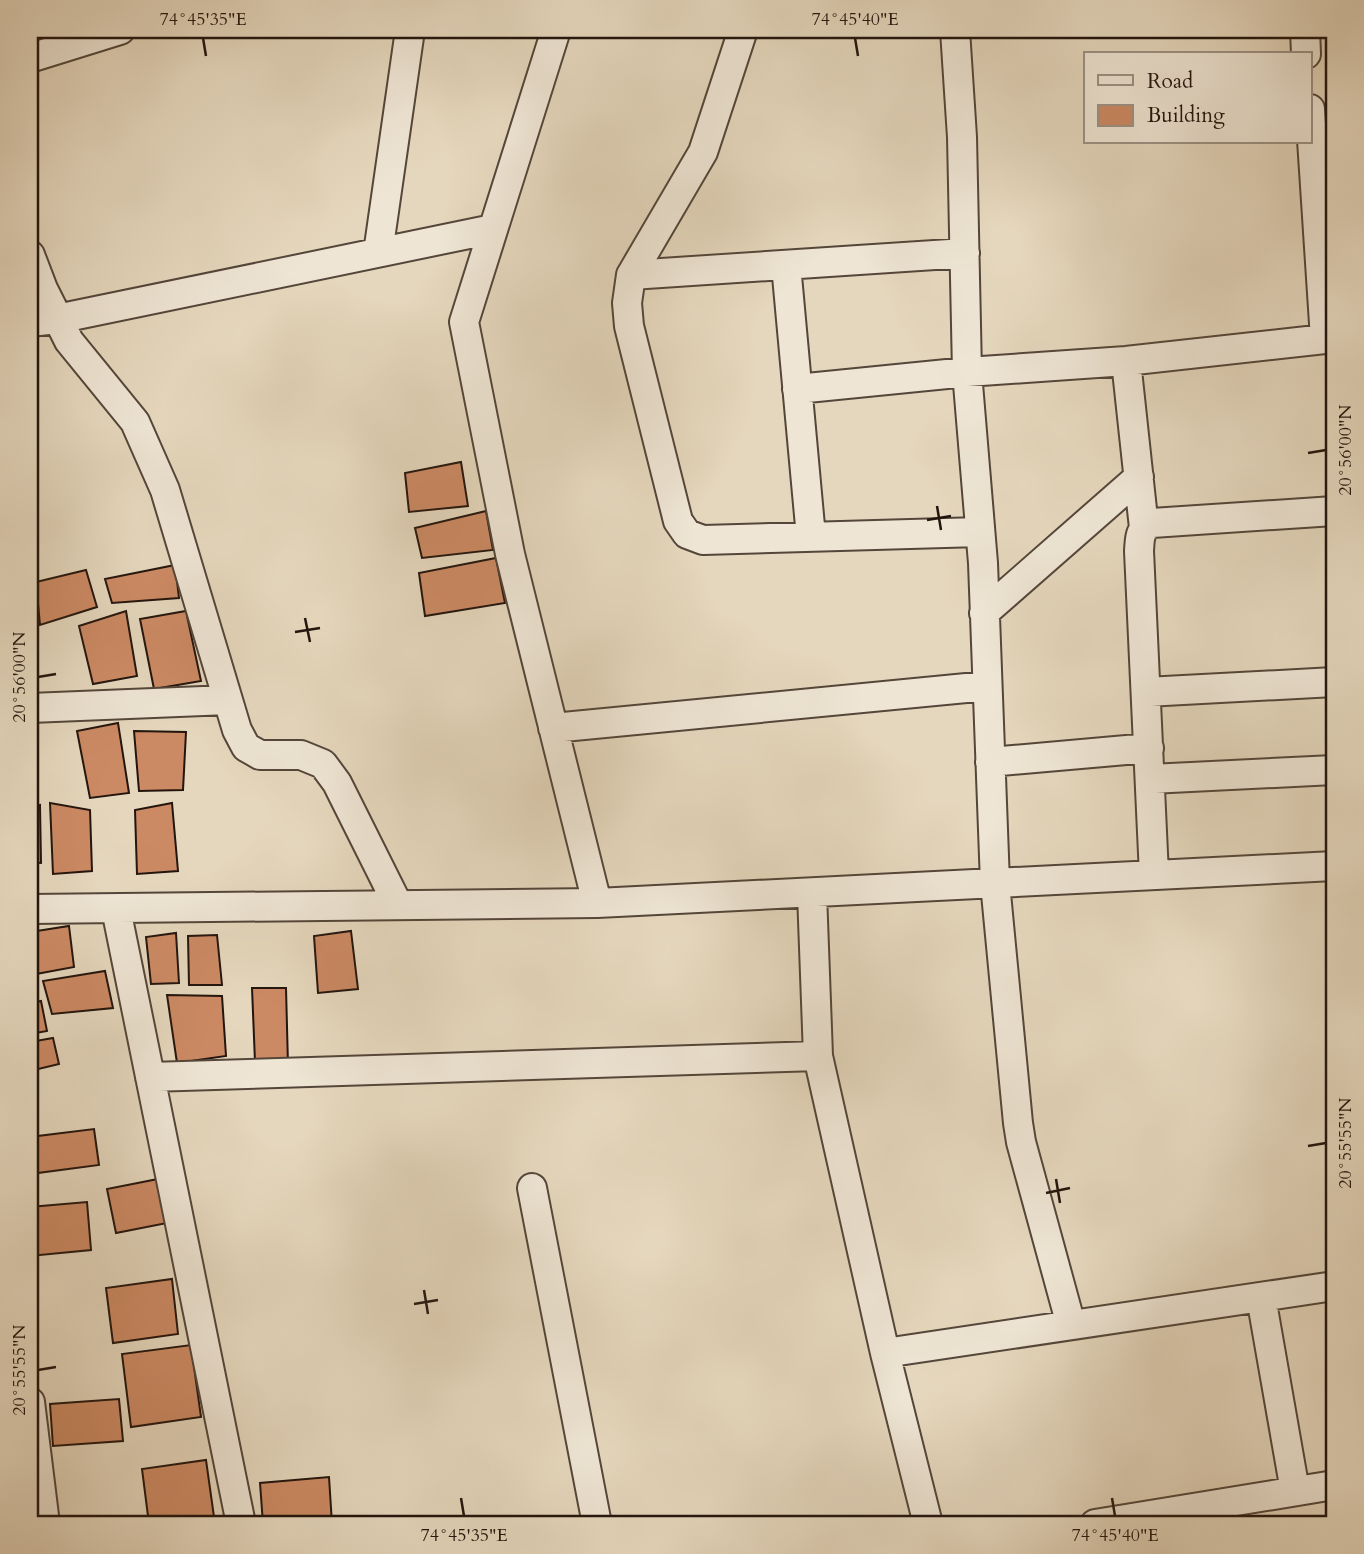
<svg xmlns="http://www.w3.org/2000/svg" width="1364" height="1554" viewBox="0 0 1364 1554" font-family="Cardo,serif">
  <style>
    .building { fill: #cc8a64; stroke: #23150e; stroke-width: 2 }
    .lines { fill: none; stroke-linecap: round; stroke-linejoin: round }
    .minor-casing { stroke: #54463a; stroke-width: 32 }
    .minor { stroke: #eee5d4; stroke-width: 28 }
    .ticks { fill: none; stroke: #23150e; stroke-width: 2.5 }
    .neatline { fill: none; stroke: #23150e; stroke-width: 2.5 }
    .ticks-label { font-size: 18px; text-anchor: middle; fill: #23150e }
  </style>
  <rect width="100%" height="100%" fill="#e5d7bd"/>
  <filter id="stains"><feTurbulence type="fractalNoise" baseFrequency=".00286" numOctaves="4"/><feColorMatrix values="0 0 0 0 .2 0 0 0 0 .09 0 0 0 0 .02 0 0 0 .5 -.17"/></filter>
  <radialGradient id="worn" r=".72"><stop offset=".6" stop-color="#630" stop-opacity="0"/><stop offset="1" stop-color="#630" stop-opacity=".3"/></radialGradient>
  <!-- building -->
  <path class="building" d="M461,462L468,506L409,512L405,473Z
    M486,511L493,550L422,558L415,528Z
    M496,558L505,603L425,616L419,573Z
    M175,565L179,598L112,603L105,579Z
    M86,570L97,607L40,625L36,582Z
    M126,611L137,676L93,684L79,626Z
    M186,611L201,681L154,689L140,619Z
    M118,723L129,793L90,798L77,731Z
    M134,731L186,732L183,790L139,791Z
    M30,739H35L36,795H30Z
    M50,803L90,810L92,871L53,874Z
    M172,803L178,871L137,874L135,810Z
    M40,805L41,863L30,862V807Z
    M69,926L74,967L36,974L30,946V932Z
    M351,931L358,989L318,993L314,936Z
    M176,933L179,983L151,984L146,937Z
    M217,935L222,985H189L188,936Z
    M105,971L113,1008L52,1014L43,981Z
    M252,988H286L288,1065L255,1062Z
    M167,995L222,996L226,1056L177,1063Z
    M41,1001L47,1031L30,1034V1003Z
    M53,1038L59,1064L30,1071V1042Z
    M94,1129L99,1165L30,1174V1137Z
    M158,1179L167,1223L116,1233L107,1189Z
    M87,1202L91,1250L30,1256V1207Z
    M172,1279L178,1334L113,1343L106,1288Z
    M191,1345L201,1417L131,1427L122,1354Z
    M119,1399L123,1441L53,1446L50,1404Z
    M206,1460L215,1524H149L142,1469Z
    M329,1477L332,1524H263L260,1483Z"/>
  <g class="lines">
    <defs>
      <path id="minor" d="M743,30L703,152L631,275L627,303L629,326L678,521L687,534L703,540L980,532
        M955,30L962,137L967,372L983,563L995,883L1018,1123L1021,1142L1071,1325
        M1305,30L1306,54
        M30,58L120,30
        M1310,109L1325,339
        M378,253L410,30
        M30,255L43,289L69,341L135,422L165,490L237,730L246,747L260,755H301L323,764L337,783L398,905
        M786,265L811,537
        M631,275L965,253
        M30,322L57,319L493,229
        M1126,361L1144,528
        M797,389L967,372L1126,361L1334,338
        M984,613L1139,477
        M1146,692L1334,682
        M30,708L228,700
        M553,728L987,686
        M990,762L1149,748
        M1150,779L1334,770
        M1154,875L1139,551C1140,537 1139,530 1152,523L1334,511
        M812,893L818,1056L885,1353L928,1524
        M597,903L1334,866
        M30,909L597,903L510,554L464,322L556,30
        M116,909L241,1524
        M150,1077L818,1056
        M532,1188L597,1524
        M1261,1297L1295,1491
        M885,1353L1334,1286
        M30,1402L45,1524
        M1095,1524L1334,1485"/>
    </defs>
    <!-- minor casing -->
    <use href="#minor" class="minor-casing"/>
    <!-- minor -->
    <use href="#minor" class="minor"/>
  </g>
  <!-- ticks -->
  <path class="ticks" d="M203,38L206,56M855,38L858,56M1308,453L1326,450M937,506L941,530M927,520L951,516M305,618L310,642M295,632L320,628M38,677L56,674M1308,1146L1326,1143M1056,1179L1060,1203M1046,1193L1070,1188M424,1290L428,1314M414,1304L438,1300M38,1370L56,1367M461,1498L464,1516M1112,1498L1115,1516"/>
  <!-- margin -->
  <rect width="1364" height="1554" fill="none" stroke="#e5d7bd" stroke-width="77"/>
  <!-- legend -->
  <rect x="1084" y="52" width="228" height="91" fill="#eee5d4" stroke="#9d9285" stroke-width="2"/>
  <rect x="1098" y="75" width="35" height="10" fill="#eee5d4" stroke="#9d9285" stroke-width="2"/>
  <text x="1147" y="88" font-size="21" fill="#23150e">Road</text>
  <rect x="1098" y="105" width="35" height="21" fill="#cc8a64" stroke="#9d9285" stroke-width="2"/>
  <text x="1147" y="122" font-size="21" fill="#23150e">Building</text>
  <rect x="38" y="38" width="1288" height="1478" class="neatline"/>
  <g class="ticks-label">
    <text x="203" y="25">74°45'35"E</text>
    <text x="855" y="25">74°45'40"E</text>
    <text transform="translate(1345 450) rotate(-90)" y="6">20°56'00"N</text>
    <text transform="translate(19 677) rotate(-90)" y="6">20°56'00"N</text>
    <text transform="translate(1345 1143) rotate(-90)" y="6">20°55'55"N</text>
    <text transform="translate(19 1370) rotate(-90)" y="6">20°55'55"N</text>
    <text x="464" y="1541">74°45'35"E</text>
    <text x="1115" y="1541">74°45'40"E</text>
  </g>
  <rect width="100%" height="100%" filter="url(#stains)"/>
  <rect width="100%" height="100%" fill="url(#worn)"/>
</svg>
